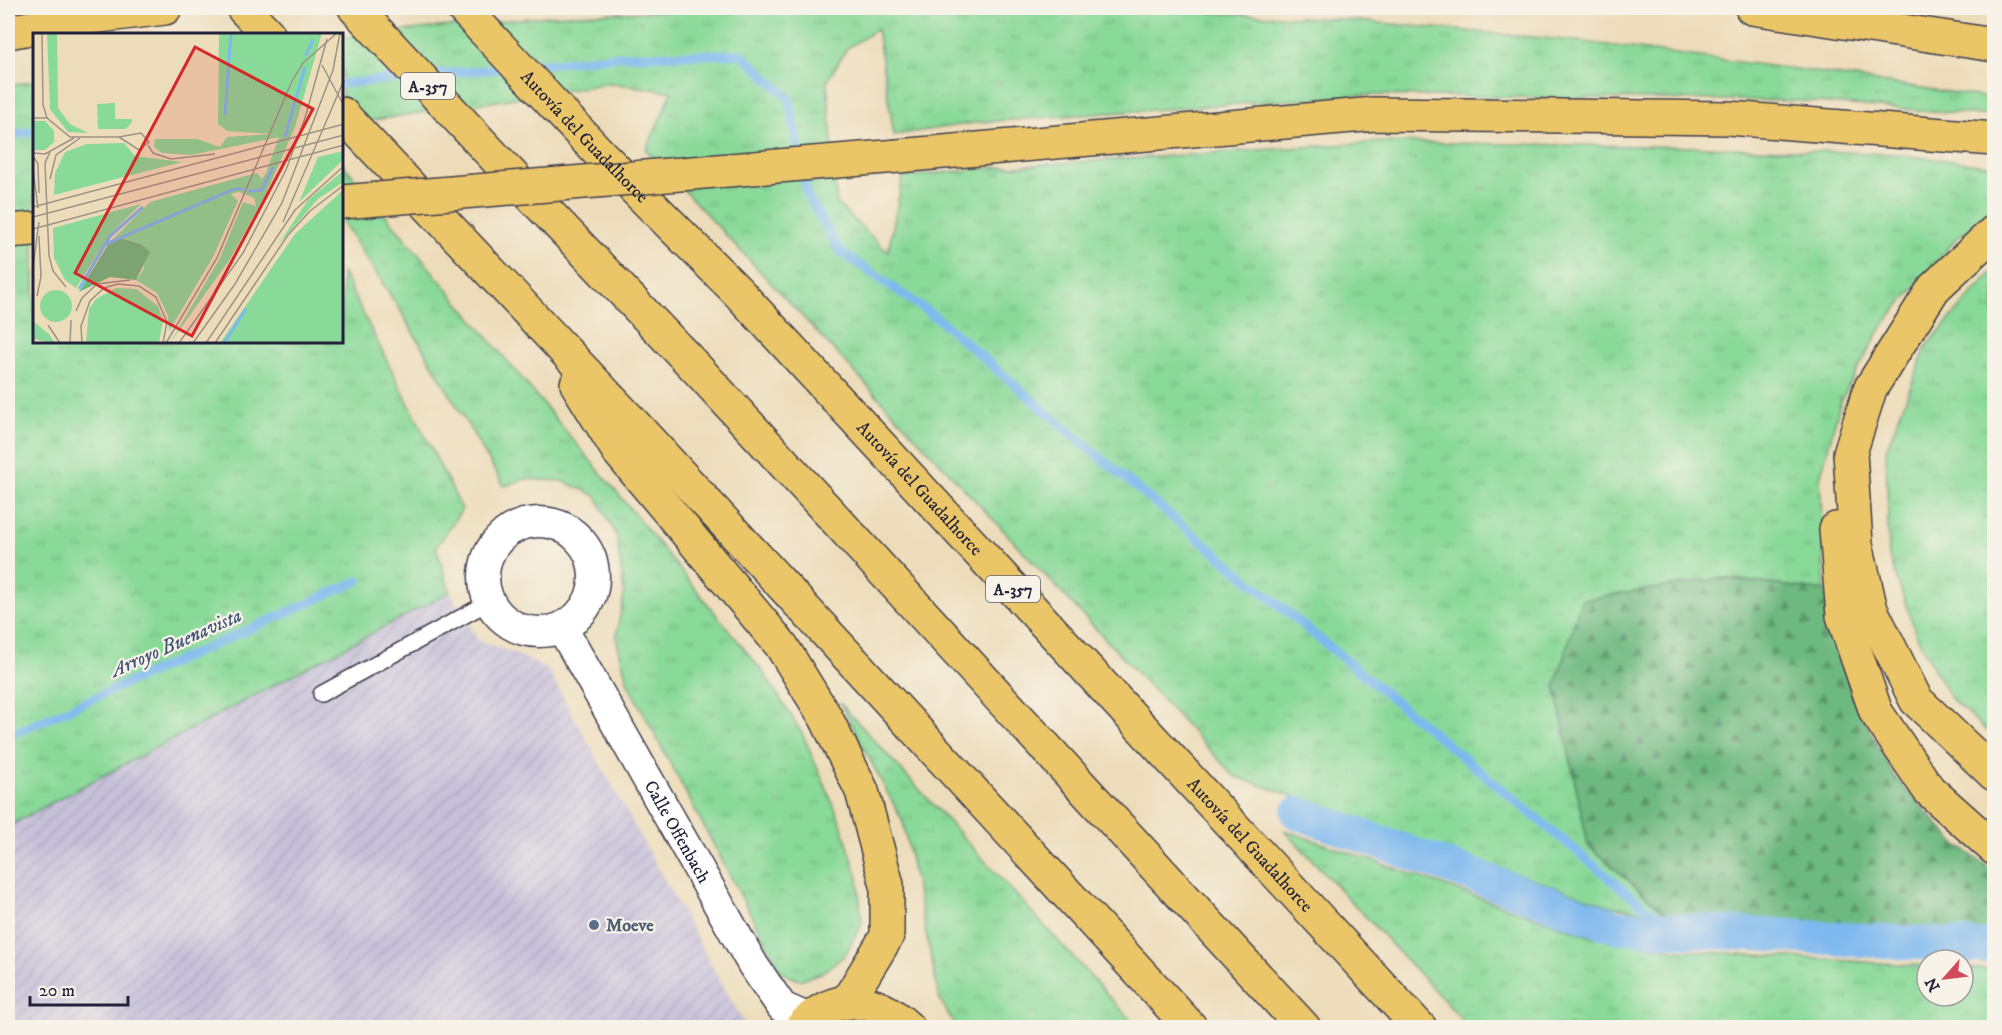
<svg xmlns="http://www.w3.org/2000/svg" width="2002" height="1035" viewBox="0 0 2002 1035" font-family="'IM FELL DW Pica',serif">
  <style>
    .industrial { fill: url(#industrial-furrows) }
    .grass { fill: url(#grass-tufts); stroke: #567e6a; stroke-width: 1.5 }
    .forest { fill: url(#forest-firs); stroke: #486e5e; stroke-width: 1.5 }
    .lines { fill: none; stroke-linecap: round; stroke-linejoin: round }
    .stream { stroke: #7db8ef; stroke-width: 9 }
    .canal { stroke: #7db8ef; stroke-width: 34 }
    .service-casing { stroke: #403e4e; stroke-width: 18 }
    .minor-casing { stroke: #403e4e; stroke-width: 33 }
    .primary-casing { stroke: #403e4e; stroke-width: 36 }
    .motorway-casing { stroke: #403e4e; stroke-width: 36 }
    .service { stroke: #fff; stroke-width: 15 }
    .minor { stroke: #fff; stroke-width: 30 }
    .primary { stroke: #ebc669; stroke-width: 33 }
    .motorway { stroke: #ebc669; stroke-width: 33 }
    .motorway-bridge-casing { stroke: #403e4e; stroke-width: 36; stroke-linecap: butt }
    .motorway-bridge { stroke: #ebc669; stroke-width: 33 }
    .service-dot { fill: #5c6f8a; stroke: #f7f3e8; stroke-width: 2 }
    .labels { text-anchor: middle; stroke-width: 4.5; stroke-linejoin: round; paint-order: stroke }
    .shield { fill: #f7f3e8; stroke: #62616f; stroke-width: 1.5 }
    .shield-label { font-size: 16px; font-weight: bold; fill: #22223b }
    .street-label { font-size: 18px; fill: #22223b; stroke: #f7f3e8 }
    .service-label { font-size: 18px; font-weight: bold; fill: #4e5e75; stroke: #f7f3e8; text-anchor: start }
    .water-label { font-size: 20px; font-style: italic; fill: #42567a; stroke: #f7f3e8 }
    .inset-river { fill: none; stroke: #7db8ef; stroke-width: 3 }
    .inset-road { fill: none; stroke: #9c9287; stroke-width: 1.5 }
    .view { fill: #d62828; fill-opacity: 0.15; stroke: #d62828; stroke-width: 3 }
    .inset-edge { fill: none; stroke: #22223b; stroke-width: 3 }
  </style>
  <defs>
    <pattern id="industrial-furrows" width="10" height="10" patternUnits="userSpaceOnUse" patternTransform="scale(1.5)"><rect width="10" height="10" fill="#c6c0d9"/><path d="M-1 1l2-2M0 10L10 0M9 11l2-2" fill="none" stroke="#aaa5bb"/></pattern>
    <pattern id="grass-tufts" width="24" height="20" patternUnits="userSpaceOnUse" patternTransform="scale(1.5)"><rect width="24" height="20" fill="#89d998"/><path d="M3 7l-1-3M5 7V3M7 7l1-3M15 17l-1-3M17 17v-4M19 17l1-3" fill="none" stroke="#76ba84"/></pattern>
    <pattern id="forest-firs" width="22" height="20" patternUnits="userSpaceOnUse" patternTransform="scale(1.5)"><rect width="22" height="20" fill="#6eb980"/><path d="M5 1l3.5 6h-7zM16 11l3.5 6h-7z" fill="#5a966a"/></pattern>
  </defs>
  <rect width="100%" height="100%" fill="#f7f3e8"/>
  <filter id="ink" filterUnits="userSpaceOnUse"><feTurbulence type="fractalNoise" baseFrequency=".0167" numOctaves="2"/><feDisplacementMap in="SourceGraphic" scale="12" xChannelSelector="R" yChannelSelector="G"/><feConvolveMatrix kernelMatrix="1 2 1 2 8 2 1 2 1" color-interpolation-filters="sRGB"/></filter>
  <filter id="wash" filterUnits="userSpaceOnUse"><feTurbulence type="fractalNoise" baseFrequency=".008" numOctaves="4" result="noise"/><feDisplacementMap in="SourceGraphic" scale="24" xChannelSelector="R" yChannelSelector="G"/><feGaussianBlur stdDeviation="1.35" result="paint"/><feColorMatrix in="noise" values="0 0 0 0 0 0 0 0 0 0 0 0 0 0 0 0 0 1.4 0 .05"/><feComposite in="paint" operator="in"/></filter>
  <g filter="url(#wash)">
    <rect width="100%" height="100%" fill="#eddcb9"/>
    <!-- industrial -->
    <path class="industrial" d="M450,592L478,640L516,654L548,670L746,1027L8,1028V826Z"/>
    <!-- grass -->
    <path class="grass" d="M738,8H1112L1337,19L1576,41L1809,71L1994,99V116L1801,101L1363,95L980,122L894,135L877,29L847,48L827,81L837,204L888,252L903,177L987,168L1381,142L1704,147L1893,154L1994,166V214L1958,237L1883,325L1841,400L1820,478L1825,591L1723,578L1577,785L1588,845L1669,916L1610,906L1234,776L646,150L672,92L612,83L342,125V37L549,16Z
      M34,81V342H342V272L462,509L436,548L450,592L8,826V86Z
      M342,163L615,490L763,672L802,733L840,820L858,878L862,924L845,955L821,973L799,980L782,973L628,684L616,638L624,594L617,537L596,496L563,481L525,479L504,486L400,310L342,221Z
      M1994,270V737L1950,698L1917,637L1889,556L1886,450L1927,345Z
      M840,703L1137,1027H956L940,1000L903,822Z
      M1284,830L1590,936L1677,950L1927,966V996H1963V968L1994,970V1027H1469Z"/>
    <!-- forest -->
    <path class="forest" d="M1723,578L1825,591L1851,694L1896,779L1957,845L1994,871V934L1669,916L1588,845L1555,686L1581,600Z"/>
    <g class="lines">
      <!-- stream -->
      <path class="stream" d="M526,66L619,56L741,54L789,98L807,195L840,251L937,318L1080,441L1648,910L1689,931
        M428,75L507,68
        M342,84L408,77
        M8,136L34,131
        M8,736L358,581"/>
      <!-- canal -->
      <path class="canal" d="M1298,813L1617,927L1994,947"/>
    </g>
  </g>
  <g filter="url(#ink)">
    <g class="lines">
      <defs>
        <path id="service" d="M321,694L489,602"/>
        <g id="minor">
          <circle cx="539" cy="577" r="55"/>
          <path id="s1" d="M562,628L753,965L782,1007L809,1019"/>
        </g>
        <path id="primary" d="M801,1028C834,991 875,996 908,1028"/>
        <g id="motorway">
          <path d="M243,8L268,34"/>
          <path d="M355,8L502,165L699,371L1304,1028"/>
          <path id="s2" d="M463,8L601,155L736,290L1420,1028"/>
          <path d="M1752,8L1994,45"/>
          <path d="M8,32L91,17L165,8"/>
          <path d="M342,114L631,421L1191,1028"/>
          <path d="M898,156L1375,114L1728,118L1994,139"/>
          <path d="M8,231L34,229"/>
          <path d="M1994,232L1934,288L1870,389L1850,453L1856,544L1871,610L1916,700L1994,774"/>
          <path d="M577,384L619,452L781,645L826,718L862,791L887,885V936L847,1002"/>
          <path d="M1836,529L1843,616L1876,712L1929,790L1994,848"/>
        </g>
      </defs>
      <!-- service casing -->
      <use href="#service" class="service-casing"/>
      <!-- minor casing -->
      <use href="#minor" class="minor-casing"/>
      <!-- primary casing -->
      <use href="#primary" class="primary-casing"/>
      <!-- motorway casing -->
      <use href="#motorway" class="motorway-casing"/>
      <!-- service -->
      <use href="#service" class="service"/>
      <!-- minor -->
      <use href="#minor" class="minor"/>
      <!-- primary -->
      <use href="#primary" class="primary"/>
      <!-- motorway -->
      <use href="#motorway" class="motorway"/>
      <defs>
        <path id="motorway-bridge" d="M342,202L898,156"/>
      </defs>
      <!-- motorway-bridge casing -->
      <use href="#motorway-bridge" class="motorway-bridge-casing"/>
      <!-- motorway-bridge -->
      <use href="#motorway-bridge" class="motorway-bridge"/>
    </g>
  </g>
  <!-- markers -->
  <circle class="service-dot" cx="594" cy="925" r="6"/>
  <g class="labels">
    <!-- shield labels -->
    <g class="shield">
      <rect x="401" y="73" width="54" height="26" rx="4.5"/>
      <rect x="986" y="576" width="54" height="26" rx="4.5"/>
    </g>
    <g class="shield-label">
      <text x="428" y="92">A-357</text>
      <text x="1013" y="595">A-357</text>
    </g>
    <!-- street labels -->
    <g class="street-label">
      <text dy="6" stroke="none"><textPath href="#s2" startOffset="177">Autovía del Guadalhorce</textPath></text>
      <text dy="6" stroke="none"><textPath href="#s2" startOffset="663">Autovía del Guadalhorce</textPath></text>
      <text dy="6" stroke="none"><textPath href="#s1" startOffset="234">Calle Offenbach</textPath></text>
      <text dy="6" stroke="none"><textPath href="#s2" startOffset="1149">Autovía del Guadalhorce</textPath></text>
    </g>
    <!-- service labels -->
    <g class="service-label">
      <text x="606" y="931">Moeve</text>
    </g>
    <!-- water labels -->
    <g class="water-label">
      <text transform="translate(176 642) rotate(-24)" y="7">Arroyo Buenavista</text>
    </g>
  </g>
  <!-- overview -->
  <g transform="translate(33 33)">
    <rect width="310" height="310" fill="#eddcb9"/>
    <path d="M14,0H24L25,75L37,91L55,100L35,99L17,76ZM186,0H289L262,94L232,163L197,226L137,310L187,225L210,169L223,173L221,165L206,159L198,161L205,168L180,224L136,298L135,283L124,260L103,247L111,236L108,211L89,205L76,210L117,169L224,140L229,146L233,140L246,104L158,122L129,120L121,114L122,106H164L187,114L194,104L239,101L194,98L185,91ZM82,70V86H99V89L93,96H65L64,71ZM0,88H12L21,98V109L12,117H0ZM91,110L102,123L149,129L21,162L22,140L32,119L54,111ZM310,118V127L266,169L285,124ZM310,138V149L285,166L245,212L275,167ZM310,157V310H187L262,201ZM108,171L78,200L43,255L32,247L21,225L20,195ZM83,255L103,256L125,273L130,288L126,310H53L56,276L63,266ZM7 273a16 16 0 1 1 32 0a16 16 0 1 1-32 0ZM0,288L16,301L22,310L0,306Z" fill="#89d998"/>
    <path d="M88,205L108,211L117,219L103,247L77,244L46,259L76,210Z" fill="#6eb980"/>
    <path class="inset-river" d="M273,23L280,6M192,82L198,0M252,104L272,34M215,158L229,157L240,134M73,211L201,156H210M46,256L77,203L110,174M191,310L213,276"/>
    <path class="inset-road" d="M9,0L10,72L14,85M289,32L311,73M0,82V0M0,85H14L37,104H86L108,100L116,109L106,117L86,104M115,112L120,120L138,126L182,121M17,119L12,130L16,223L20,238L33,254M0,120L12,121L41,105M0,123L5,131L6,160M0,136L5,175M17,146L23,122L47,105M0,174L311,91M0,184L311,102M250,189L311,47M0,196L311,112M0,234L6,189M4,263L8,244L6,203M43,278L49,265L64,251L97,247M15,292L27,310M37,310L38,287M49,310L48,293L57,268L71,255L85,251L106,253L123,264L134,289L130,310M133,310L184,225L259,48L270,30L304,0M146,310L210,220L253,137L272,85L294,6M160,310L202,251L249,170L300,37L307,0M173,310L262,177L311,133M182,310L255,202L277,178L311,152"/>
    <path class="view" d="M162,14L280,76L159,303L42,240Z"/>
    <rect width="310" height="310" class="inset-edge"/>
  </g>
  <!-- margin -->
  <rect width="2002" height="1035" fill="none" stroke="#f7f3e8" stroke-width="30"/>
  <!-- north arrow -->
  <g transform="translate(1945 978) rotate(242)"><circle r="28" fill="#f7f3e8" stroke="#a29fa3" stroke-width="1.5"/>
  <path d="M0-4.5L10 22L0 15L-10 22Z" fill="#d1495b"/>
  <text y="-9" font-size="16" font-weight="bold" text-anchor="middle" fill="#22223b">N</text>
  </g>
  <!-- scale -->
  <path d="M30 996v9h98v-9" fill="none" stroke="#22223b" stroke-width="3"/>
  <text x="39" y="996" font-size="18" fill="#22223b" stroke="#f7f3e8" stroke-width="4.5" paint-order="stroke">20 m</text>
</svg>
